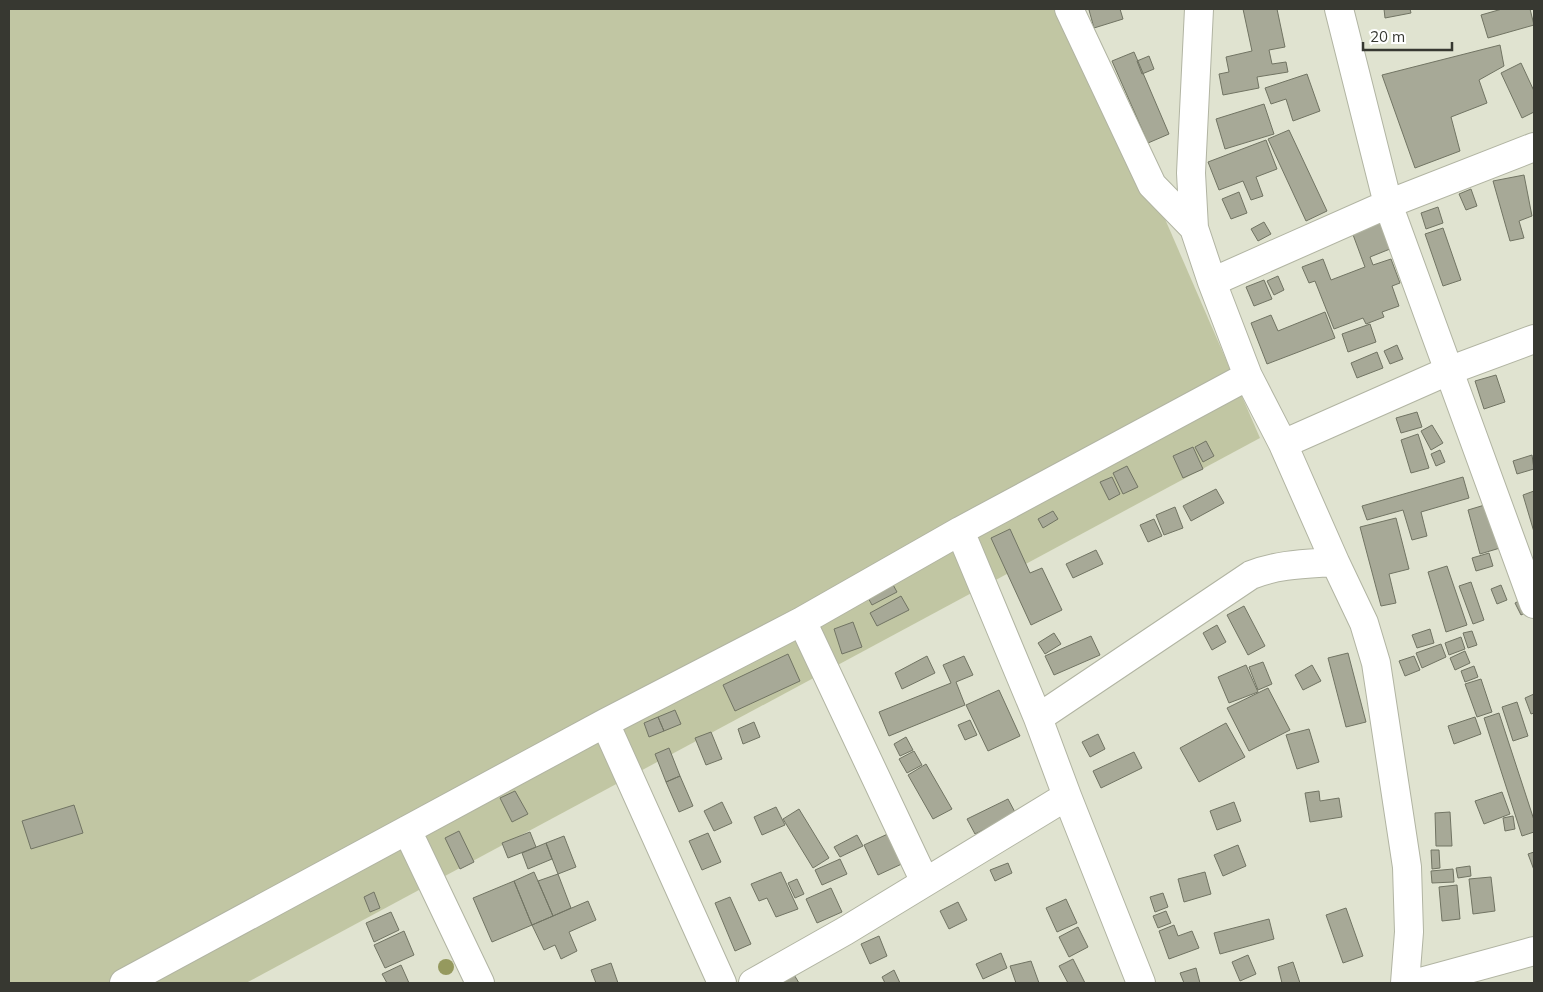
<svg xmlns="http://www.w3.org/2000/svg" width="1543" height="992" viewBox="0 0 1543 992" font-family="Mulish,sans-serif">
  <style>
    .green { fill: #c1c6a3 }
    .building { fill: #a7a997; stroke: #717463 }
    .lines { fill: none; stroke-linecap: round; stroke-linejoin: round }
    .minor-casing { stroke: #b1b4a2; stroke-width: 30 }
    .minor { stroke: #fff; stroke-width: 28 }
    .tree { fill: #95995e }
  </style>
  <rect width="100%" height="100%" fill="#e0e3d0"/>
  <!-- green -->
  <path class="green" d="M9,9H1074L1260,438L246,983H9Z"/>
  <!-- building -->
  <path class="building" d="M1091,9H1120L1123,19L1094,28L1089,10Z
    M1243,9H1277L1285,47L1269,50L1272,64L1286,62L1288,72L1257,77L1259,88L1223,95L1219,74L1229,72L1226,57L1252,51Z
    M1384,9H1410L1411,13L1385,18Z
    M1502,9H1530L1534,25L1488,38L1481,15Z
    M1500,45L1504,66L1479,80L1487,103L1451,117L1460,151L1415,168L1382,75Z
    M1134,52L1169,134L1148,143L1112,61Z
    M1149,56L1154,69L1142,74L1137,61Z
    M1521,63L1534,91V112L1522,118L1501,73Z
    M1307,74L1320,111L1293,121L1286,99L1271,104L1265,88Z
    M1264,104L1274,134L1225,149L1216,119Z
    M1289,130L1327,211L1306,221L1268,139Z
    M1266,140L1277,169L1256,177L1263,196L1251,200L1243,181L1219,190L1208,162Z
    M1524,175L1532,216L1519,221L1524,238L1510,241L1493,181Z
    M1471,189L1477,206L1466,210L1459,194Z
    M1239,192L1247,213L1231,219L1222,199Z
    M1438,207L1443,223L1426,229L1421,213Z
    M1264,222L1271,234L1258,241L1251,229Z
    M1380,222L1390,249L1370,257L1373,265L1391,259L1400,283L1392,286L1399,306L1382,312L1384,317L1366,324L1363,318L1334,329L1315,281L1309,283L1302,267L1323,259L1331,280L1365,267L1352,232Z
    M1443,228L1461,280L1443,286L1425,234Z
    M1278,276L1284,290L1274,295L1267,281Z
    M1264,280L1272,299L1254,306L1246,287Z
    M1325,312L1335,338L1267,364L1251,323L1271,315L1278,331Z
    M1370,324L1376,342L1348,352L1342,334Z
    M1397,345L1403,359L1390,364L1384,351Z
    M1377,352L1383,368L1357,378L1351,363Z
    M1496,375L1505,402L1484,409L1475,381Z
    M1417,412L1422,427L1401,433L1396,418Z
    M1432,425L1443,443L1431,450L1421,431Z
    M1418,434L1429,468L1411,473L1401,440Z
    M1206,441L1214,456L1203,462L1195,447Z
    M1193,447L1203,469L1183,478L1173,456Z
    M1440,450L1445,462L1436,466L1431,454Z
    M1532,455L1534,469L1517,474L1513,461Z
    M1127,466L1138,487L1123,494L1113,473Z
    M1112,477L1120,494L1109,500L1100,482Z
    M1463,477L1469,498L1421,512L1427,536L1412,540L1403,510L1367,520L1362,506Z
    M1216,489L1224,503L1191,521L1183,506Z
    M1534,491V532L1523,495Z
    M1488,504L1500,548L1480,554L1468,510Z
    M1175,507L1183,528L1164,535L1156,515Z
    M1053,511L1058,519L1043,528L1038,519Z
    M1396,518L1409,569L1389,574L1396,603L1381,606L1360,527Z
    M1154,519L1162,536L1148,542L1140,525Z
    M1010,529L1030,573L1042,568L1062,610L1031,625L991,538Z
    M1096,550L1103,564L1073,578L1066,564Z
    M1489,553L1493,566L1476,571L1472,558Z
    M1447,566L1467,625L1446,632L1428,572Z
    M891,581L897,592L872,605L866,594Z
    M1471,582L1484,620L1473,624L1459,586Z
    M1501,585L1507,600L1497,604L1491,589Z
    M901,596L909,610L877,626L870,613Z
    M1527,597L1533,609L1521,615L1515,603Z
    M1244,606L1265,646L1248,655L1227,615Z
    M853,622L862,647L842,654L834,629Z
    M1217,625L1226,642L1212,650L1203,633Z
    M1430,629L1434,643L1417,648L1412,635Z
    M1472,631L1477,645L1468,648L1463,633Z
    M1054,633L1061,644L1045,654L1038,643Z
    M1091,636L1100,655L1054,675L1045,656Z
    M1461,637L1465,649L1449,655L1445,643Z
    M1441,644L1446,657L1422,668L1416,653Z
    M1465,651L1470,663L1455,670L1450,658Z
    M1348,653L1366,722L1346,727L1328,658Z
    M788,654L800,681L735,711L723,685Z
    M927,656L935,673L902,689L895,673Z
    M964,656L973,675L956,682L965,705L889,736L879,712L951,683L943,665Z
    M1414,656L1420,670L1405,676L1399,661Z
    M1263,662L1272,684L1258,690L1249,667Z
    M1246,665L1258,692L1229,703L1218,677Z
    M1312,665L1321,681L1303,690L1295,675Z
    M1474,666L1478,677L1465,682L1461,671Z
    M1481,679L1492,712L1477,717L1465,684Z
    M1268,688L1290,730L1249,751L1227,708Z
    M999,690L1020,736L988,751L966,705Z
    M1534,694V713L1531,714L1525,698Z
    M1517,702L1528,736L1513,741L1502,707Z
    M675,710L681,724L664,731L658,717Z
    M1499,713L1534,820V832L1522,836L1484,718Z
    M658,717L664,731L649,737L644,723Z
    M1475,717L1481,734L1454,744L1448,726Z
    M970,720L977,735L965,740L958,725Z
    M754,722L760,737L743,744L738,729Z
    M1226,723L1245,757L1199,782L1180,748Z
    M1309,729L1319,762L1297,769L1286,735Z
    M711,732L722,759L706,765L695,738Z
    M1098,734L1105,749L1090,757L1082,742Z
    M906,737L913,750L900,756L894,744Z
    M669,748L680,776L666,782L655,754Z
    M914,751L922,765L907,773L899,759Z
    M1134,752L1142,768L1101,788L1093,771Z
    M926,764L952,809L933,819L908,775Z
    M680,776L693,806L679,812L666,782Z
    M515,791L528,814L512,822L500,798Z
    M1319,791L1320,801L1339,798L1342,817L1310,822L1305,793Z
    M1502,792L1510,814L1484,824L1475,801Z
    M1008,799L1016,814L975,834L967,819Z
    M722,802L732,823L714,831L704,811Z
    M1234,802L1241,821L1217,830L1210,811Z
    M74,805L83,833L31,849L22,821Z
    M776,807L785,825L762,835L754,817Z
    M799,809L829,858L813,868L783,819Z
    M1450,812L1452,846H1436L1435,813Z
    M1513,816L1515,829L1505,831L1503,818Z
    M459,831L474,862L460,869L445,838Z
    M530,832L536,847L508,858L502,843Z
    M892,832L906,862L878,875L864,845Z
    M708,833L721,862L702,870L689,841Z
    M857,835L863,846L840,857L834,847Z
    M564,836L576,867L558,874L546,843Z
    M546,843L552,859L528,869L522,853Z
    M1238,845L1246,866L1223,876L1214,855Z
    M1431,850H1439L1440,868L1432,869Z
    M1534,852V870L1528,854Z
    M840,859L847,874L822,885L815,870Z
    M1008,863L1012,873L995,881L990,870Z
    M1470,866L1471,876L1458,878L1456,868Z
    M1453,869L1454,882L1432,883L1431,871Z
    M534,872L553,916L532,925L514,881Z
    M781,872L798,909L776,917L767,898L759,901L751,884Z
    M1205,872L1211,894L1184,902L1178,879Z
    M558,874L571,908L553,916L538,881Z
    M1491,877L1495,911L1473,914L1469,879Z
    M797,879L804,894L795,898L788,883Z
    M514,881L532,925L492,942L473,898Z
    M1457,885L1460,919L1442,921L1439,887Z
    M831,888L842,912L817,923L806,899Z
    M374,892L380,908L370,912L364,897Z
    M1163,893L1168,907L1155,912L1150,897Z
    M730,897L751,944L735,951L715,903Z
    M1066,899L1077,923L1057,932L1046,908Z
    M588,901L596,920L569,932L577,951L561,959L555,945L544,950L532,925Z
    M958,902L967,920L949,929L940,911Z
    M1346,908L1363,956L1343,963L1326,915Z
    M1166,911L1171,923L1158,928L1153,916Z
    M391,912L399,930L374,942L366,923Z
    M1269,919L1274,939L1220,954L1214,933Z
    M1174,925L1178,936L1192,931L1199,948L1169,959L1159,931Z
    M1078,927L1088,947L1069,957L1059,937Z
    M404,931L414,955L385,968L374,945Z
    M879,936L887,956L870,964L861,944Z
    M1001,953L1007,968L983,979L976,964Z
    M1248,955L1256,974L1240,981L1232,962Z
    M1073,959L1085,983H1068L1059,966Z
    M1031,961L1039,983H1016L1010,966Z
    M1293,962L1300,983H1282L1278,967Z
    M611,963L618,983H596L591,970Z
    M401,965L409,983H387L382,974Z
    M1196,968L1200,983H1184L1180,973Z
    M894,970L900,983H885L882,977Z
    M793,973L799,983H778Z"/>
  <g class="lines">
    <defs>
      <path id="minor" d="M1069,9L1152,185L1194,228
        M1339,9L1388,204L1534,604
        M1212,282L1388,204L1534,147
        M1283,444L1448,371L1534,339
        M1335,562L1364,623L1376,663L1407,867L1409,932L1405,983
        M802,621L925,882
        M1038,718L1251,575C1278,564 1307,564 1335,562L1283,444L1248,376L1212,282L1194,228L1191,173L1199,9
        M605,723L722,983
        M1067,796L1141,983
        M407,830L480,983
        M124,983L605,723L802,621L960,531L1248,376
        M753,983L845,931L1067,796L1038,718L960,531
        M1417,983L1534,951"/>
    </defs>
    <!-- minor casing -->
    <use href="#minor" class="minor-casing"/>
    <!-- minor -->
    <use href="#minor" class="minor"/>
  </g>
  <!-- trees -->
  <circle class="tree" cx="446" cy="967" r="8"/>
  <!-- border -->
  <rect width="1543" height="992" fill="none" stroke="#373831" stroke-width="20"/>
  <!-- scale -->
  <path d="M1363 42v8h89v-8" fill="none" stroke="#373831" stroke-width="2.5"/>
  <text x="1370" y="42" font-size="15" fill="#373831" stroke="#ffffff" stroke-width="4" paint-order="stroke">20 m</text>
</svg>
